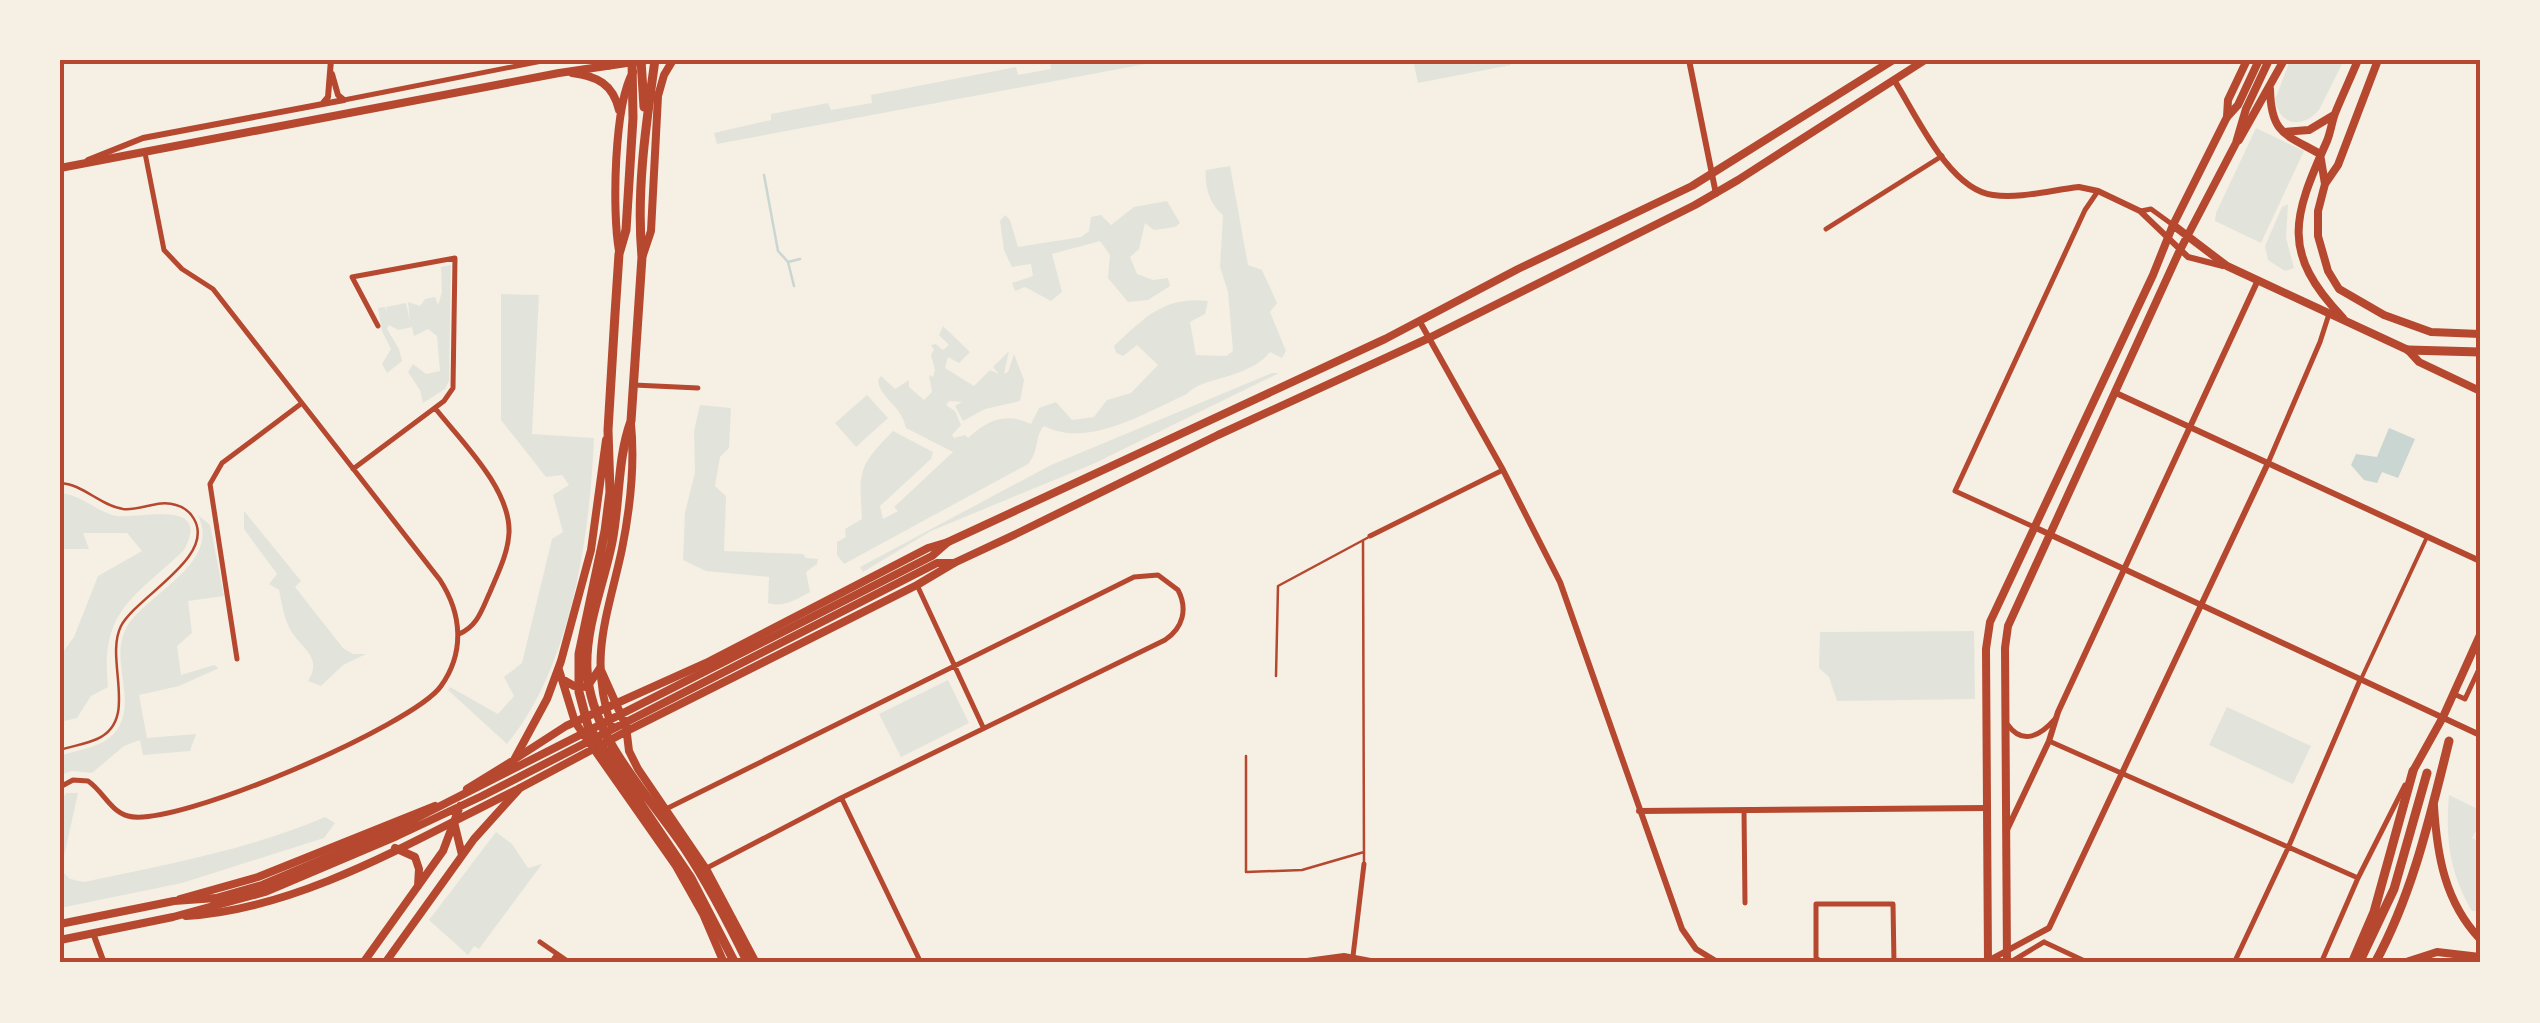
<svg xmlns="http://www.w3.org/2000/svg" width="2540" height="1023" viewBox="0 0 2540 1023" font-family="Montserrat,sans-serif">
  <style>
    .green { fill: #e2e4dc }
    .water { fill: #c9d6d2 }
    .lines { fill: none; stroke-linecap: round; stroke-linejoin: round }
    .stream { stroke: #c9d6d2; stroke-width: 2.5 }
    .service { stroke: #b5482f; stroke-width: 2.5 }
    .pedestrian { stroke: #b5482f; stroke-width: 4 }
    .minor { stroke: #b5482f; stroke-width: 5 }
    .tertiary { stroke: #b5482f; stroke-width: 6 }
    .secondary { stroke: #b5482f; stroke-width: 8 }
    .primary { stroke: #b5482f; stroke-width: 8 }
    .trunk { stroke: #b5482f; stroke-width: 9 }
    .neatline { fill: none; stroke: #b5482f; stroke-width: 4 }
  </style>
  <rect width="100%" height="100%" fill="#f6efe4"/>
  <!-- green -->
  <path class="green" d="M1054,60H1167L717,144L714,133L771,120V114L828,103L831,110L872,103L871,95L1016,67L1018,75L1051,69L1050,61Z
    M1413,60H1511V65L1418,83Z
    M2290,60H2344L2319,110C2302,129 2280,126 2275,100Z
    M2256,128L2304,151L2261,243L2215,221L2216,213Z
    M1230,166L1248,265L1262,270L1277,303L1270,312L1286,351L1282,358L1270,352C1248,380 1202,376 1187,394C1147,412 1087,449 1044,426C1034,437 1040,450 1028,464L844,564L837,555V542L846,537L845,529L862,519C859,469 858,467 893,431L933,452L931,459L880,506L883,519L898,511L894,507L953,452L906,428C901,404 880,399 878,380L881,376L895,389L909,380V387L924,400L932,392L929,375L933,377L935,370L931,355L934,350L931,345L936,344L943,350L949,345L939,335L943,326L970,352L959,363L948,357L945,368L974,386L990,370L999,374L993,367L1009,351L1004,374L1008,372L1014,354L1024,380L1020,401L985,409L963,421L955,406L962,402L949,401L946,405L955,411L961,425L952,435L954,438L965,435L968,438C987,420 1007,412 1031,424L1039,408L1056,402L1072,420L1094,417L1107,400L1131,393L1158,365L1137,345L1123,356L1116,353L1114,346C1144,318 1164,296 1208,301L1205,314L1190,322L1196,355L1226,356L1233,351L1228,292L1220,267L1223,215C1210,205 1204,186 1206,170Z
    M1167,201L1180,223L1175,227L1154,230L1145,223L1139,249L1130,257L1137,274L1153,280L1168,278L1170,286L1148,300L1128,302L1108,278L1110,255L1100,241L1052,254L1062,292L1051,301L1025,287L1015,291L1012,283L1033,276L1031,264L1012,267L1004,250L1000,221L1005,215L1010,220L1018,247L1081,237L1089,231L1091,217L1101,215L1111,225L1134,207Z
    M2288,204L2286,238L2294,268L2285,271L2268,260L2265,246L2282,207Z
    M451,265L449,381L445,389L423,403L420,390L408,372L413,364L426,374L440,371L437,336L428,329L414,336L412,327L398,330L389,325L387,329L399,349L402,361L387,373L382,364L391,349L382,331L378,308L385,307L387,314L386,307L406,303L410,321L408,302L420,306L425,299L435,297L438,305L442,292L441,267Z
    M501,294L539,295L532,434L594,438C590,536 571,667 507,744L448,690L450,687L498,714L514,696L504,677L522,663L552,539L563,532L553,495L569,485L562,475L546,477L501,420Z
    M1272,373H1279L1093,464L931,531L863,572L860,567L1051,465Z
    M867,395L888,418L856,447L835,423Z
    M700,405L731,408L729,448L720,457L715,486L726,496L724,551L803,554L806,558L818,559L817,564L806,572L810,592C797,599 784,608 768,603L769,577L706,571L683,560L685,513L695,472L694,431Z
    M60,493C79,494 94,509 112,515C132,522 214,495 184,550C134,598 100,610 108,687L91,696L77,718L60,722V656L74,637L98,576L142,551L127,533H83L89,549H60Z
    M244,511L301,581L295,587L343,648L353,654H366L343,665L321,686L308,681C323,657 302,649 291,631C284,619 282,604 279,590L269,584L277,574L244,529Z
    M198,515L210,525L224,596L188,601L192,633L177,646L181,675L214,665L219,668L179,686L139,695L147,738L196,734L190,751L143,755L140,740L124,746L92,773L72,771L60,775V756C79,749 103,748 116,731C139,701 107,657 128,625C151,591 221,563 198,515Z
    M1974,631L1975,699L1837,701L1829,677L1819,668L1820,632Z
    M948,680L969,723L901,757L879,714Z
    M2227,707L2311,746L2293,784L2209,745Z
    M66,793H78L61,870L70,879L84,882C165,865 248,850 325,817L335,823L324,838L182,883L60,908V803Z
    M2449,795L2480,810V823L2472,838L2480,842V911H2472C2450,873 2445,840 2449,795Z
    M496,832L512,844L528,868L542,864L479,949L474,946L468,955L429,920Z"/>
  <!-- water -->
  <path class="water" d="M2389,428L2415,439L2398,478L2382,472L2377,483L2364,480L2351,465L2356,454L2377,457Z"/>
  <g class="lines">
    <!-- stream -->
    <path class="stream" d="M764,175L778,251L788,262L794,286
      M788,262L800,259"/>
    <!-- service -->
    <path class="service" d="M60,483C83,484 99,505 123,509C141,511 158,499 176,505C184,507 190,512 194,519C216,557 137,596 121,626C104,660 140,720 97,739C86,744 72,746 60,750
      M1363,541L1364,864
      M1276,676L1278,586L1369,537
      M1246,756V872L1302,870L1364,852"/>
    <!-- pedestrian -->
    <path class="pedestrian" d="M2362,677L2427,537"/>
    <!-- minor -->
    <path class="minor" d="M344,100L547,60
      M2141,211L2151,209L2173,225
      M1826,229L1942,156
      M634,385L698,388
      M435,408C461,441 511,489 509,533C508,553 498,573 490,592C482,609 478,626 459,634
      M2268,463L2320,342L2329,314
      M353,469L444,401L453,388L455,258L352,277L378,326
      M2034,527L1955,491L2085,210L2098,191
      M1370,536L1503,470
      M917,585L983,727
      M237,659L210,484L222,463L302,403
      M2454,694L2465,699L2480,667
      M2008,725C2023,746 2041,735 2055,719
      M2049,741L2358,878
      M60,787L73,780L88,781C103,791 110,811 128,816C174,829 414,725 441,686C465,652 462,614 440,580L213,289L182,269L164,250L145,153
      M842,799L921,963
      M666,809L1134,577L1158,575L1178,590C1188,609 1183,628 1165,640L841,798L703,870
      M1744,810L1745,903
      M540,942L566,960
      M2044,942L2089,963
      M1353,956L1364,864
      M551,963L557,954
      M1821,963L1816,957V904H1893L1894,963
      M2009,963L2044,942
      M2234,963L2288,848L2360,680
      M2321,963L2358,878L2405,785"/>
    <!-- tertiary -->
    <path class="tertiary" d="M1689,60L1716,194
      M1894,80C1916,114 1949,190 1993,195C2020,199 2051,190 2079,187L2098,191L2140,211L2188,257L2223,266
      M323,103L328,97L331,60
      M88,160L143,138L344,100L338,95L332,74
      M1420,322L1503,470L1560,582L1682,929L1696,949L1719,963
      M2116,393L2480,561
      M2034,527L2480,735
      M1639,811L1987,808
      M2006,832L2049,741L2058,712L2258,280
      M93,933L104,963
      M1986,962L2049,928L2268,463
      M1292,963L1344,956L1381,963"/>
    <!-- secondary -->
    <path class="secondary" d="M2378,60L2338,165L2325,184L2318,211V236L2328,271L2339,289L2384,315L2431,332L2480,334
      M2270,89C2271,134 2285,134 2320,154
      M2227,117L2228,100L2247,60
      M2284,132L2309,130L2334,115
      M2239,140L2284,60
      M2320,154L2325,184
      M2343,318C2280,252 2293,217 2327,141C2331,131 2332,120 2336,111C2343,94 2351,77 2358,60
      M2408,350L2419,362L2480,391
      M627,731L917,585L954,563
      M515,759L566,726L706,663L928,548L948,542
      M2413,771L2443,717L2480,635
      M2434,806C2437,856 2445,902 2480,939
      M180,899L258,877L435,806
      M186,916C302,909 416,839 520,788
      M2403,963L2437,952L2480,957"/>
    <!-- primary -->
    <path class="primary" d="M572,73C597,76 613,84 619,110
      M60,168L559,73L647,60
      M2173,225L2227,266L2408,350
      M619,251C612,212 614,105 633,72
      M643,255L651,231L658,96L664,75L673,60
      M600,668L626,726L629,751L638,769L706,869L756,963
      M559,670L575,722L676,866L703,914L724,963
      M562,679L574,686L587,687L600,668
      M611,725C588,657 608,615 622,549C630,509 635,465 631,424
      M467,789L514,760L547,699L561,661L591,550L606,440
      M454,822L462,855
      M395,848L415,857L419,869L418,886
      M60,924L174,901L216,898L262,885L395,829L932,556L948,542L1385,339L1518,269L1692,186L1893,60
      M60,940L173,917L265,892L397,836L482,796L937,563H954L1018,533L1218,435L1429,338L1695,205L1738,180L1925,60
      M363,963L443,851L460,806
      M385,963L474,839L520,788L627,731
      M1988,963L1986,649L1990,622L2153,275L2173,225L2227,117L2238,105L2259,60
      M2007,963L2005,648L2008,626L2179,252L2236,143L2246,109L2269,60"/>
    <!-- trunk -->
    <path class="trunk" d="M632,60L633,118L626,230L619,254L615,314L608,430L610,492L605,531L579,654V692L588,726L691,878L735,963
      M641,60L644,107
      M655,60C646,125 636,191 642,257L631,421C617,460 620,501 612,542C604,583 585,627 587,669C590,737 649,795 685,849C709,885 729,924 748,963
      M609,65L621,60
      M2408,350L2480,352
      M2352,963L2374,912L2413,771
      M2359,963L2394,889L2427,773
      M2375,963C2413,893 2430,817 2449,741"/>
  </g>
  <!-- border -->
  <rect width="2540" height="1023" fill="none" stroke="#f6efe4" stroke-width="125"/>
  <rect x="62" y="62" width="2416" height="898" class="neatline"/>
</svg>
